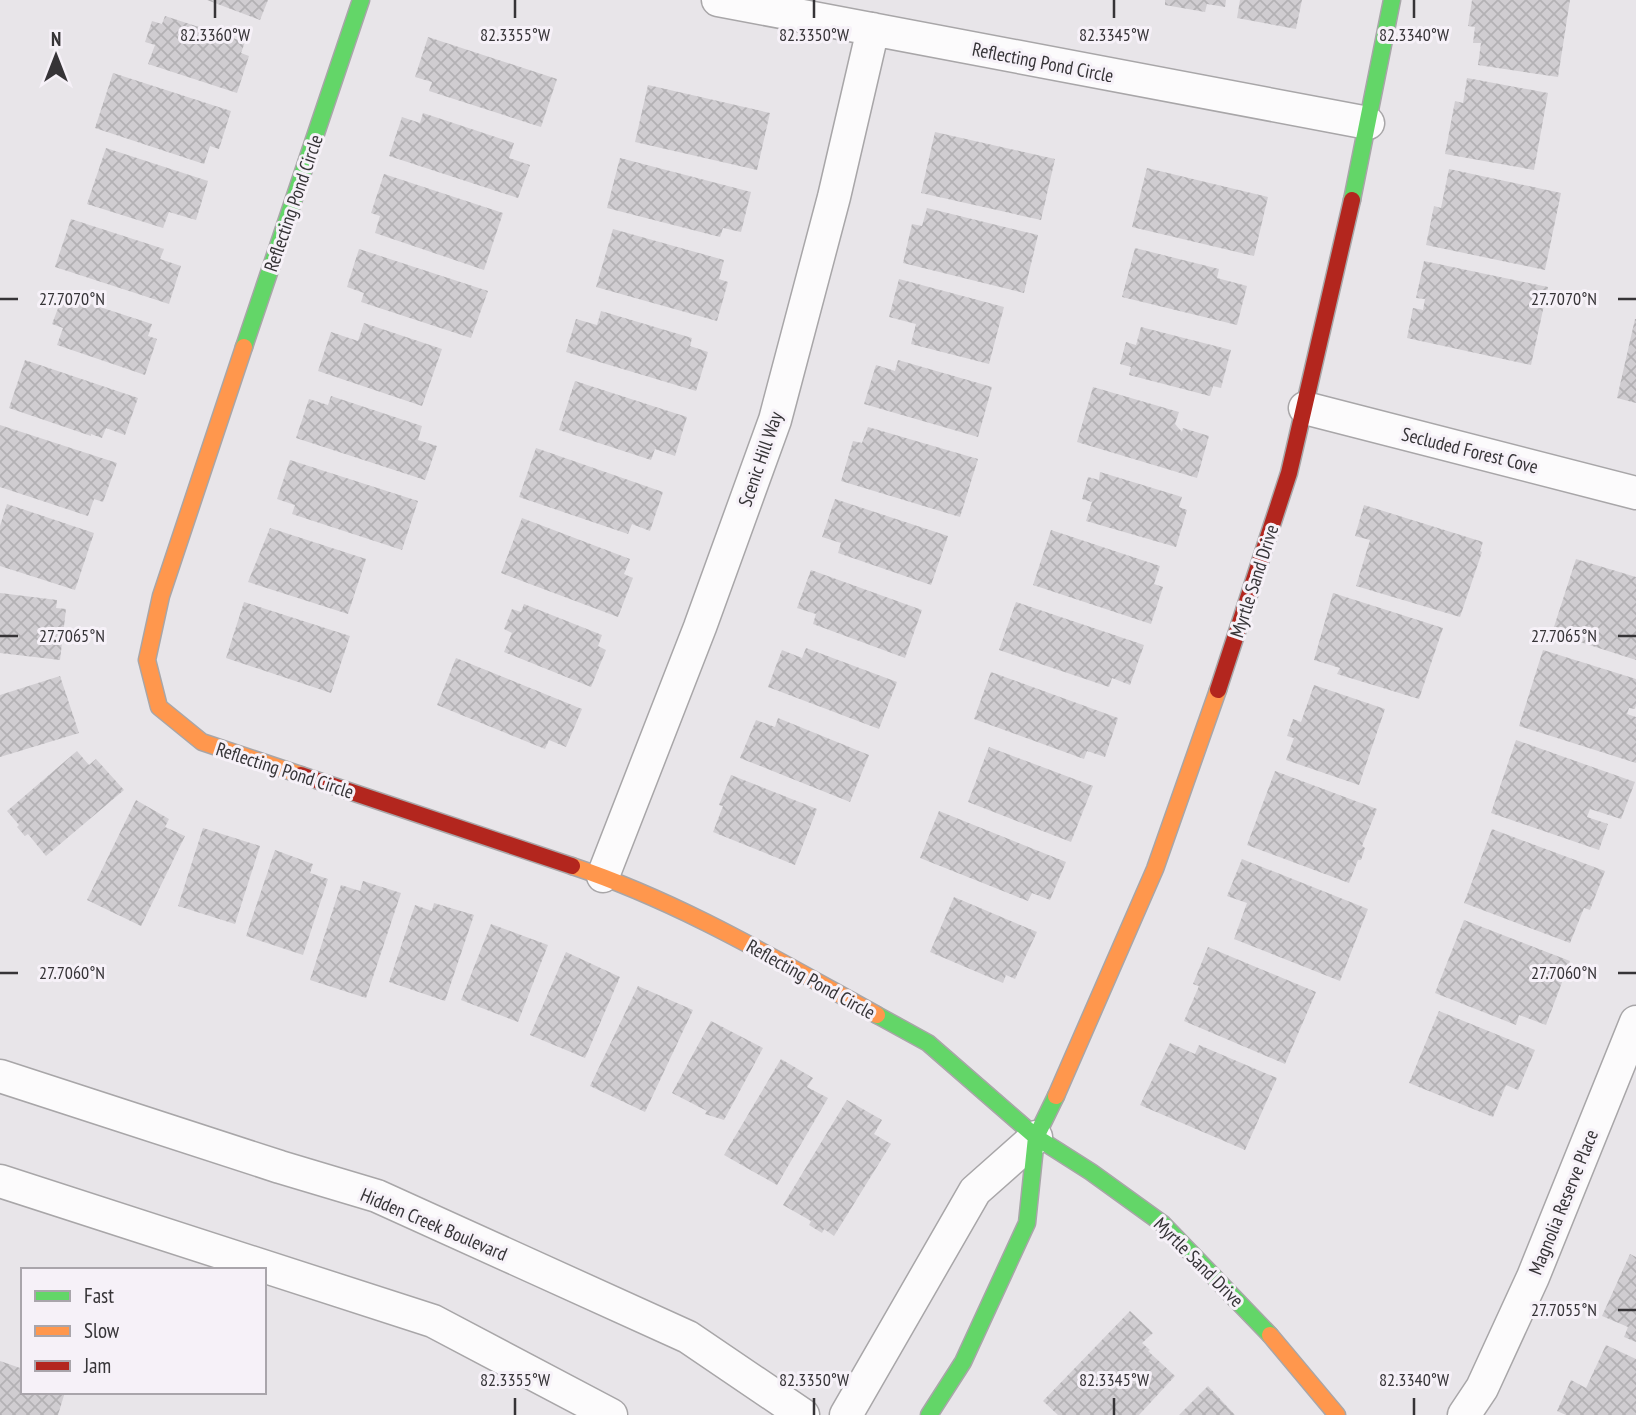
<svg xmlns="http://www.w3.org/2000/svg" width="1636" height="1415" viewBox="0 0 1636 1415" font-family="'PT Sans Narrow',sans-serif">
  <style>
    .building { fill: url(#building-cross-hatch) }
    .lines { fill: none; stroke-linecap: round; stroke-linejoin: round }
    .street-casing { stroke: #a8a6a8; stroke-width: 35 }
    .fast-casing { stroke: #a8a6a8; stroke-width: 19 }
    .slow-casing { stroke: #a8a6a8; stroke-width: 19 }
    .jam-casing { stroke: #a8a6a8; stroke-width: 19 }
    .street { stroke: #fcfbfc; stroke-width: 32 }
    .fast { stroke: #63d668; stroke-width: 16 }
    .slow { stroke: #ff974d; stroke-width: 16 }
    .jam { stroke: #b3261e; stroke-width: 16 }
    .ticks { fill: none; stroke: #363437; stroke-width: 2.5 }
    .labels { text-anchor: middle; stroke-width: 6; stroke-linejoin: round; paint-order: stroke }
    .street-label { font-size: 19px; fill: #363437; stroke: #f6f1f8 }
    .ticks-label { font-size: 18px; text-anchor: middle; fill: #363437; stroke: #f6f1f8; stroke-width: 6; stroke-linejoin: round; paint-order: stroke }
  </style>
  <defs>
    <pattern id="building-cross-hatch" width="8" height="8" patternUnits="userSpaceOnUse" patternTransform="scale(1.75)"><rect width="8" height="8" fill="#d0cdd1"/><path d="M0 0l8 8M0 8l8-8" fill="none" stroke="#b3b1b4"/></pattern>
  </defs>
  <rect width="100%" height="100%" fill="#e8e5e9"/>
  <!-- building -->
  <path class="building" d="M207,0H268L260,20Z
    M1165,0H1226L1225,7L1207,4L1205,12L1165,5Z
    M1240,0H1302L1296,29L1237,18Z
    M1472,0H1570L1558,77L1478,65L1481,43H1473L1475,27L1468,26Z
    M165,16L245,42L241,53L249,56L237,93L148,64L155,45L145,42L152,21L162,24Z
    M428,37L557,79L541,127L429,91L432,82L415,77Z
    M113,73L231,111L219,149L210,146L204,164L95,128Z
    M1467,78L1548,93L1534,170L1445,154L1455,101L1463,103Z
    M648,85L770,113L757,170L635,142Z
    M423,113L514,143L509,158L530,165L518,198L389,156L402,117L420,123Z
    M935,132L1055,159L1041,220L921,193Z
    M106,148L208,181L196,220L169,212L163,228L87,204Z
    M620,158L751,192L741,232L723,228L720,237L607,208Z
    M1147,168L1268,197L1254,256L1132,227Z
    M1449,169L1561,193L1545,270L1426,245L1434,206L1441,208Z
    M384,174L503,213L484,270L375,233L380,216L371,213Z
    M927,208L1038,235L1024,293L903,263L912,224L922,226Z
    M71,219L164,249L160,259L181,266L169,304L55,267Z
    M613,229L724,260L719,279L728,282L717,321L596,287Z
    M1135,248L1219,269L1217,278L1247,286L1237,325L1122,297Z
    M359,249L488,291L471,338L361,302L364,293L347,287Z
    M1424,261L1548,287L1531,365L1407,338L1413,308L1423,310L1425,299L1416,298Z
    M899,279L1004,307L989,364L911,344L916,324L889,317Z
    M72,298L152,324L148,336L157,339L145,375L57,345L63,328L52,324L60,303L70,306Z
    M601,311L692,338L690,346L708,352L696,391L566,352L576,319L597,325Z
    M1635,319H1636V403L1617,398Z
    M364,323L442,349L422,406L318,371L331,332L358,341Z
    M1141,327L1231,350L1221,388L1213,386L1210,396L1129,375L1131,367L1120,364L1126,342L1136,345Z
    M25,360L138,398L125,435L106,428L102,438L91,434V436L9,408Z
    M898,360L992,387L978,437L864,404L876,365L895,371Z
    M575,381L687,417L675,456L655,449L651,460L559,430Z
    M1093,387L1179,412L1175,424L1182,432L1183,428L1209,436L1197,478L1077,442Z
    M331,396L422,426L418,440L437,446L425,480L296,438L309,399L328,405Z
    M0,425L117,463L103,502L94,499L88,516L0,487Z
    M868,427L978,459L960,517L841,481L853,441L862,443Z
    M536,448L663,492L650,531L632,524L628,534L519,497Z
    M290,460L418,501L402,550L292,514L295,505L277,499Z
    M1100,472L1182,497L1179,507L1187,510L1176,547L1086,521L1092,502L1082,499L1088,477L1099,480Z
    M835,499L948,536L931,585L838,553L841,543L822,537Z
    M7,504L94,533L75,590L0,566V526Z
    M1364,505L1483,542L1480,551L1482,552L1460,617L1356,586L1370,540L1355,536Z
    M522,518L630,559L624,574L633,578L618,617L501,573Z
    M270,528L366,559L348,614L248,582Z
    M1051,530L1160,566L1154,584L1163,587L1151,624L1033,585Z
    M1576,559L1636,577V660L1552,633Z
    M811,570L922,610L905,658L813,624L816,614L797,608Z
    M0,593L57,600L56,608L66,609L60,660L0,653Z
    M1333,593L1443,628L1419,699L1337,674L1340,668L1314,660Z
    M244,602L350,636L331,693L226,658Z
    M1016,602L1144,645L1130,685L1112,678L1109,687L999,650Z
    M524,604L602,635L598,646L606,650L591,687L504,652L512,633L504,629L512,609L521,612Z
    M806,648L897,682L879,729L768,687L782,650L802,658Z
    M1543,650L1636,679V705L1635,709L1629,708L1627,714L1636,717V763L1519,726Z
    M456,658L582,709L566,747L549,740L545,749L437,705Z
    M991,672L1118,718L1105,757L1087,751L1084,759L974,719Z
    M60,676L79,733L0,757V695Z
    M1314,685L1385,709L1359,785L1286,760L1294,738L1287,736L1293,719L1301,722Z
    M778,718L869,755L850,802L740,758L756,720L775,727Z
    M1516,740L1635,782L1621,819L1590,809L1587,817L1608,824L1599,850L1491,813Z
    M989,747L1093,786L1071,842L968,802Z
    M77,751L89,765L96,759L124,790L46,856L28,834L25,836L17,827L19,825L7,811Z
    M1275,771L1377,809L1362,846L1365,848L1361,860H1358L1349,883L1247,845Z
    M731,775L817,809L795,865L713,832L723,806L719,805Z
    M136,800L169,819L165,827L185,836L141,926L87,900Z
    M939,811L1066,862L1050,900L1032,893L1028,901L920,858Z
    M203,828L260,846L235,924L178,906Z
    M1492,829L1605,871L1590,910L1584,908L1570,943L1464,903Z
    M275,850L313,864L310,873L328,879L303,955L246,936Z
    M1242,859L1368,909L1340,981L1234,939L1247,903L1227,896Z
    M363,881L401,893L366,998L310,980L341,885L360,891Z
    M954,897L1037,932L1015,979L1006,975L1003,983L930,952Z
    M434,903L474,915L445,1001L389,982L415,905L432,911Z
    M1464,920L1570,961L1546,1025L1519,1015L1516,1025L1435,993Z
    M491,924L548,945L518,1022L461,1000Z
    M1208,947L1316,992L1285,1064L1184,1021L1199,986L1193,984Z
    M566,952L620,977L585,1058L530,1035Z
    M638,986L693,1010L645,1112L590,1086Z
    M1439,1011L1535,1050L1518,1090L1506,1085L1493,1117L1409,1083Z
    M711,1021L763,1048L724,1120L705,1114L707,1111L672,1093Z
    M1170,1043L1195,1054L1199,1045L1277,1078L1245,1150L1140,1105Z
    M781,1059L813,1078L807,1087L828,1098L777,1185L724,1155Z
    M847,1100L882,1120L874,1134L891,1144L834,1236L824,1229L822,1233L809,1225L811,1221L783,1205Z
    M1630,1254L1636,1257V1342L1624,1337L1628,1327L1602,1316Z
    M1130,1311L1153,1333L1142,1343L1150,1350L1148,1351L1175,1376L1139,1415H1058L1043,1401Z
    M1606,1345L1636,1359V1415H1566L1557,1411L1571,1380L1586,1388Z
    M0,1361L23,1369V1392H65L58,1415H0Z
    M1208,1386L1235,1415H1179Z"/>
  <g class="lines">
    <defs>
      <path id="street" d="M718,0L1368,123
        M1305,408L1636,493
        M603,876L700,627L775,420L834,197L873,29
        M0,1076L280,1167L377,1196L688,1337L803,1415
        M0,1181L433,1321L611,1415
        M846,1415L975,1191L1036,1137
        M1464,1415L1482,1388L1533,1277L1636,1022"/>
      <path id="fast" d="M1352,200L1392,0
        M244,347L361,0
        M877,1015L928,1043L1036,1137L1091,1172L1163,1224L1270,1335
        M929,1415L963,1362L1027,1223L1036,1137L1056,1096"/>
      <path id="slow" d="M244,347L161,596L147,660L159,707L202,742L301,775
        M572,866C680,902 777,960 877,1015
        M1056,1096L1155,869L1218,690
        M1270,1335L1337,1415"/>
      <path id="jam" d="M1218,690L1289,473L1352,200
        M301,775L572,866"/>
    </defs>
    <!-- street casing -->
    <use href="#street" class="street-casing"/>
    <!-- fast casing -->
    <use href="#fast" class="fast-casing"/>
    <!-- slow casing -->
    <use href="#slow" class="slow-casing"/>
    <!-- jam casing -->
    <use href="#jam" class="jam-casing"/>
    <!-- street -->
    <use href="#street" class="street"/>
    <!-- fast -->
    <use href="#fast" class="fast"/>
    <!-- slow -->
    <use href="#slow" class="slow"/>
    <!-- jam -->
    <use href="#jam" class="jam"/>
  </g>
  <!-- ticks -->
  <path class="ticks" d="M215,0V18M515,0V18M814,0V18M1114,0V18M1414,0V18M0,299H18M1618,299H1636M0,636H18M1618,636H1636M0,973H18M1618,973H1636M1618,1310H1636M515,1398V1415M814,1398V1415M1114,1398V1415M1414,1398V1415"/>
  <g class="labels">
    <!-- street labels -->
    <g class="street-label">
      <text transform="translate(1043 62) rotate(11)" y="7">Reflecting Pond Circle</text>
      <text transform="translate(293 203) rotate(-71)" y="7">Reflecting Pond Circle</text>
      <text transform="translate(1470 450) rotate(14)" y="7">Secluded Forest Cove</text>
      <text transform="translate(760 459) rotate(-71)" y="7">Scenic Hill Way</text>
      <text transform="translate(1254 581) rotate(-72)" y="7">Myrtle Sand Drive</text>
      <text transform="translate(285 770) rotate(18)" y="7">Reflecting Pond Circle</text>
      <text transform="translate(811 979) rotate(29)" y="7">Reflecting Pond Circle</text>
      <text transform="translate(1563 1202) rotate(-68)" y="7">Magnolia Reserve Place</text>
      <text transform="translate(434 1224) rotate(23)" y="7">Hidden Creek Boulevard</text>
      <text transform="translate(1199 1262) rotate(45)" y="7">Myrtle Sand Drive</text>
    </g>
  </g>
  <g class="ticks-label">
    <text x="215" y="41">82.3360°W</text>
    <text x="515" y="41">82.3355°W</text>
    <text x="814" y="41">82.3350°W</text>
    <text x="1114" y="41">82.3345°W</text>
    <text x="1414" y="41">82.3340°W</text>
    <text x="72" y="305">27.7070°N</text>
    <text x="1564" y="305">27.7070°N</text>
    <text x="72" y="642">27.7065°N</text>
    <text x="1564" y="642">27.7065°N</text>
    <text x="72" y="979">27.7060°N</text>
    <text x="1564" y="979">27.7060°N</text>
    <text x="1564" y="1316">27.7055°N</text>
    <text x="515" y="1386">82.3355°W</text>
    <text x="814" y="1386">82.3350°W</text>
    <text x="1114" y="1386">82.3345°W</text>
    <text x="1414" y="1386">82.3340°W</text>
  </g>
  <!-- legend -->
  <rect x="21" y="1268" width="245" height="126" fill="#f6f1f8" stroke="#a9a5ab" stroke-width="2"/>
  <rect x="35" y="1291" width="35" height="10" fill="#63d668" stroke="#a9a5ab" stroke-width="2"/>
  <text x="84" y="1303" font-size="21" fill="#363437">Fast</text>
  <rect x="35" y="1326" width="35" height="10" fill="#ff974d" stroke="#a9a5ab" stroke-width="2"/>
  <text x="84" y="1338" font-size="21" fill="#363437">Slow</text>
  <rect x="35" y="1361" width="35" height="10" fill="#b3261e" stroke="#a9a5ab" stroke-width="2"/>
  <text x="84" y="1373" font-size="21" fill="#363437">Jam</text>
  <!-- north arrow -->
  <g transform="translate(56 56)" stroke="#f6f1f8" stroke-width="5" paint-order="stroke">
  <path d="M0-5L12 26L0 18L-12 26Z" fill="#363437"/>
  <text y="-10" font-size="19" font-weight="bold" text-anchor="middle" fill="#363437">N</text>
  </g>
</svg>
